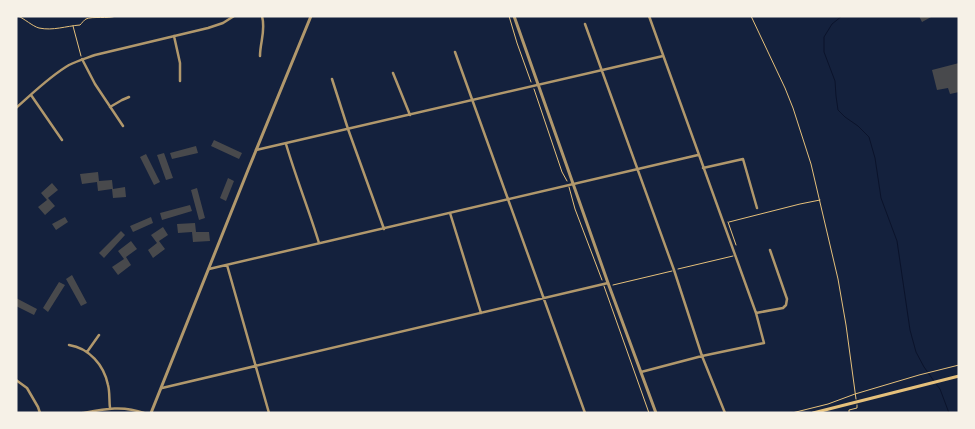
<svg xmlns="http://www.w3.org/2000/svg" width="975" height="429" viewBox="0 0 975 429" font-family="Barlow,sans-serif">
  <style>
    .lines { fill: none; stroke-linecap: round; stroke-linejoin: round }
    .stream { stroke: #0b132b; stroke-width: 1 }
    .building { fill: #48494c }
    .path { stroke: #e5c07b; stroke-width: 1 }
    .minor { stroke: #b1986c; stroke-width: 2.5 }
    .tertiary { stroke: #b1986c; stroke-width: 3 }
    .secondary { stroke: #e5c07b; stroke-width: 3 }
  </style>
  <rect width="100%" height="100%" fill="#14213d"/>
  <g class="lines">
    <!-- stream -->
    <path class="stream" d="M842,16L832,24L824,37V52L835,81L836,96L838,110L845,117L858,126L869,137L875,158L881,198L897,241L910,330L916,352L924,367L934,381
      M936,384L940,389L949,413"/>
  </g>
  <!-- building -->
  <path class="building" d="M919,16H933L922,22Z
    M959,63V92L950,94L948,88L937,90L932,70Z
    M214,140L242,153L239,159L211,146Z
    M196,146L198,153L172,159L170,153Z
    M164,153L173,178L166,180L157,155Z
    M146,154L160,182L154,185L140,157Z
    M98,172L99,181L112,180L113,189L125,187L126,197L113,198L112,189L98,191L97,182L82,184L80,174Z
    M228,178L234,181L226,201L220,198Z
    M52,183L58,190L48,198L55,206L45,215L38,207L47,200L41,193Z
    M197,188L205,218L199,220L191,190Z
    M190,205L192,211L162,220L160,213Z
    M65,217L68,222L56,230L52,224Z
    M151,217L153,223L133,232L130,226Z
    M195,223L196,232H209L210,241L193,242L192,232L178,233L177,224Z
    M163,227L168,235L159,241L165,249L153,258L148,250L157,243L151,235Z
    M121,231L125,235L104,258L99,253Z
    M131,241L137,249L126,257L131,265L118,275L112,267L124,259L118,251Z
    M72,275L87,303L81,306L66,279Z
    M59,282L65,285L48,312L43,308Z
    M16,298L37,309L34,315L16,306Z"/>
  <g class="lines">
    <!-- path -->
    <path class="path" d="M18,16C25,19 32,26 39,28C53,31 66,26 80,25C82,23 84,20 86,19C92,16 108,19 116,16
      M509,16L517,43L531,82
      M751,16L785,88L793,108L811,164L838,279L846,325L856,399
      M73,26L81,56
      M534,89L562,172L567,181
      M569,187L575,209L602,280
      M728,222L736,245
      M729,222L800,204L820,200
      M678,269L733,256
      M613,285L672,271
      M604,286L649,413
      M792,413L828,404L855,394L919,375L959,365
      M849,413V410L857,408V405"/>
    <!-- minor -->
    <path class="minor" d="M585,24L674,270L702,356L725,413
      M174,36L180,63V81
      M455,52L585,413
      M260,56C260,42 266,31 262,16
      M82,59L95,84L123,126
      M393,73L410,115
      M332,79L348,129L384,229
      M31,95L62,140
      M110,107L122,100L129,97
      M16,108C33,93 50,76 69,65C77,61 87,58 95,55L208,28L223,23L234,16
      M286,144C296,178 309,210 319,243
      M256,150L663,56
      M703,168L743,159L757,208
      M450,213L481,313
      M227,265L269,413
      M209,269L698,155
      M756,313L783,308L786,305L787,299L770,250
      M69,345C89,348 104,365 108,385C110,392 109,401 110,408
      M87,352L99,335
      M641,372L702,356L764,343L756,313L649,16
      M16,380L27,388L38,407L40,413
      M162,388L608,283
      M83,413C104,409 123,405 144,413"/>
    <!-- tertiary -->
    <path class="tertiary" d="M514,16L608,283L656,413
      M151,413L248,170L311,16"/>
    <!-- secondary -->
    <path class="secondary" d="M813,413L959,376"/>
  </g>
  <!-- border -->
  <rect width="975" height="429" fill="none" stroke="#f6f1e7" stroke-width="35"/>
</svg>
